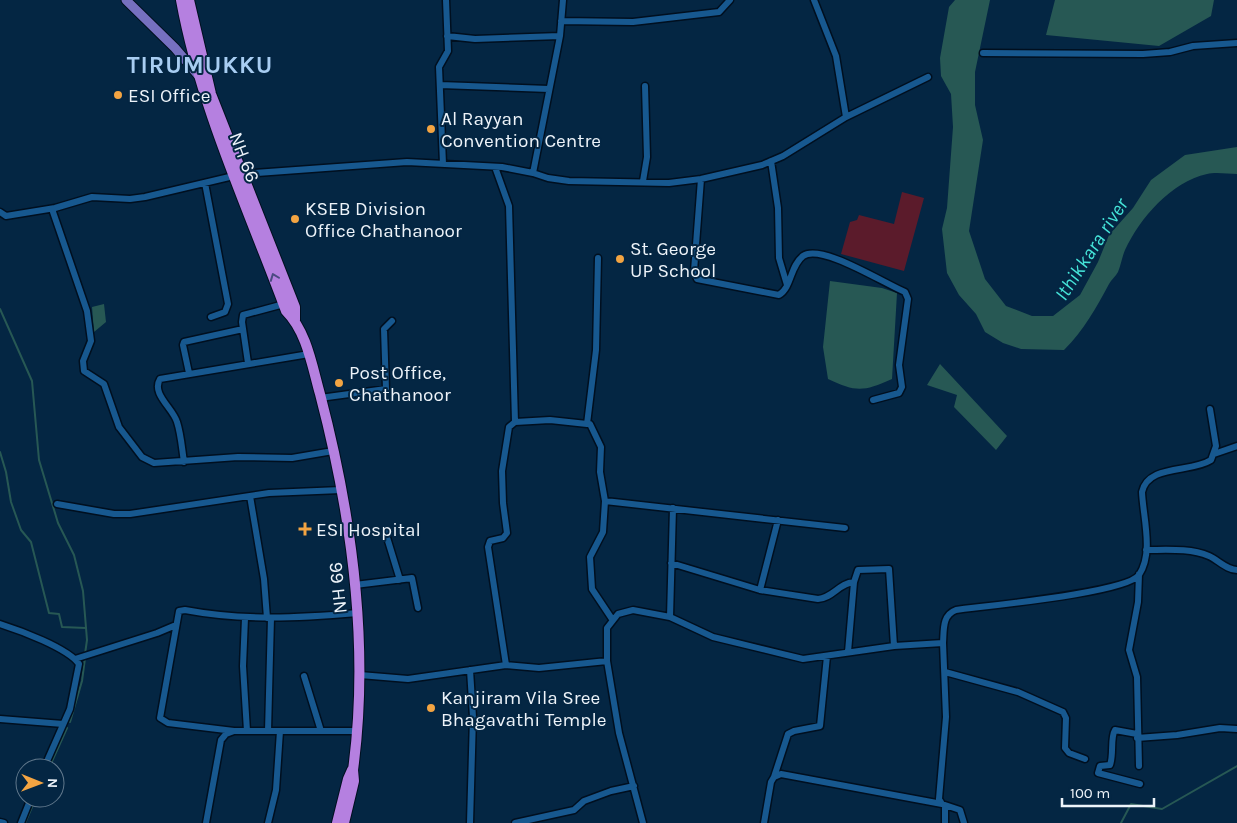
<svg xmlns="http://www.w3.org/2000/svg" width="1237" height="823" viewBox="0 0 1237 823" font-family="Karla,sans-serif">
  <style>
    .green { fill: #5b1b2b }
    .water { fill: #275854 }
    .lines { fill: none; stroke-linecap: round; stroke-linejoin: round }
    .stream { stroke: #275854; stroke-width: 2 }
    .minor-casing { stroke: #000f1f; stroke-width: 9 }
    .major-casing { stroke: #000f1f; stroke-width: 11 }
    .highway-casing { stroke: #000f1f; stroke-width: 12 }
    .minor { stroke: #17588f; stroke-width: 6 }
    .major { stroke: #7670c0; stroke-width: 9 }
    .highway { stroke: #b580e0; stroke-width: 10 }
    .oneway { stroke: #4b4a82 }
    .poi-dot { fill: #f3a442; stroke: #042643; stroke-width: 2 }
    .labels { text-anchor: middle; stroke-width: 4; stroke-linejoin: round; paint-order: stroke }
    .poi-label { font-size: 19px; fill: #edf3f9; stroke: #042643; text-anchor: start }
    .street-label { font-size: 19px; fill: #edf3f9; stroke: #042643 }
    .water-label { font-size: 20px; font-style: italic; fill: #45e4d9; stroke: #042643 }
    .district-label { font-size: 24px; font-weight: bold; letter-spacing: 1px; fill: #a8cdf2; stroke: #042643 }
  </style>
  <rect width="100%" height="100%" fill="#042643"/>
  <!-- green -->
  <path class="green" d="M902,192L924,198L904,271L841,254L850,222L857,220L859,215L894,224Z"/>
  <!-- water -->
  <path class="water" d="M955,0H990L975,72V105L983,140L969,231L985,279L1006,306L1032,316H1053L1080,295L1098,262L1109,235L1133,208L1151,180L1185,155L1237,147V174C1228,174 1216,172 1207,174C1171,182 1140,218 1125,250C1122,257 1121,265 1118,272C1116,276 1111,280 1109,284C1096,308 1084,330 1064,350L1021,349L1003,343L985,332L976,314L959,295L947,273L942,229L947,208L953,127L951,94L941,76L940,58L949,7Z
    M1055,0H1214L1211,16L1159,46L1046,35Z
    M830,281L882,288L897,293L892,379C863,392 856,392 828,379L823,347Z
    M104,304L106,322L94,332L92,307Z
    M940,364L1007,436L996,450L954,407L957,395L927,385Z"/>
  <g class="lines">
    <!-- stream -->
    <path class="stream" d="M0,309L32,381L39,460L58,523L74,555L83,591L87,640L85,654
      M0,452L6,472L11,502L21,530L31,542L49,613L59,614L62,627L86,628
      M70,722L82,681L85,658
      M49,768L67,728
      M25,823L36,798
      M1121,823L1131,804L1162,809L1237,766"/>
    <defs>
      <path id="minor" d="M814,0L836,56L846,117L928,77
        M561,21L633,22L719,12L730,0
        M447,36L475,39L560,36
        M983,53L1143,54L1170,52L1193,46L1237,43
        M440,85L549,89
        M771,161L778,208L779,258L787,285
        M443,164L439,67L448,51L446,0
        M495,167L509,206L515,422L509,427L502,471L503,503L507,533L503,538L490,541L488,547L506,665
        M533,173L560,36L563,0
        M701,179L694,271L697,279L779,295C792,287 790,266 803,256C821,243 885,284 905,292L908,299L899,365L902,387L899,393L873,400
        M643,181L647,157L645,86
        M205,183L228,304L225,312L211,317
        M52,209L87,311L91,341L83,361L84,371L104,384L119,427L142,457L154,463L238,457L292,458L333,451
        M0,212L6,216L55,208L92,197L130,199L145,197L242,174L407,162L502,167L533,173L548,178L569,181L669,183L701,179L762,165L783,156L846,117
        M598,258L596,350L587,424H590L601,447L600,472L605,501L603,532L590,557L592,589L612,619
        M248,363L242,322L243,315L284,304
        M189,373L183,345L184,342L243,329
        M320,398L386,389L384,329L392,321
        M515,422L550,420L587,424
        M1214,454L1237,446
        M184,462C182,449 181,434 177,422C173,408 151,394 160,379L309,354
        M250,496L264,579L267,618
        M605,501L845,528
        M57,504L114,514H130L269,493L341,490
        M385,531L400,580
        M1146,550C1167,550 1190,548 1209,556C1218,560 1227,570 1237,570
        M671,563L760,590L818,599C833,598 839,583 854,582L858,570L889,569L894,646
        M355,585L412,578L418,608
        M760,590L778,520
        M670,617L673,508
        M245,618L243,666L247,731
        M0,624C19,630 68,648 79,664L70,709L44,768
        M943,643L946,717L939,799L942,804L960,810L964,823
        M848,652L854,582
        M75,659L157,633L176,625
        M945,672L1018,692L1063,712L1066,718L1065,748L1069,753L1085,759
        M360,675L408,679L506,665L539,668L607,661
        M304,676L321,731
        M0,719L63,724
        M234,731L168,723L160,718L179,611L185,610C243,621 299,618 358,613
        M268,731L271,618
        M1137,734L1115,730C1110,738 1114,754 1110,765L1100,766L1098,773L1140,784
        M1137,738L1177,735L1220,728L1237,729
        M1139,766L1137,677L1129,650L1138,602L1139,574
        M774,777L788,734L794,731L820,726L827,656
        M0,822L4,823
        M21,823L31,798
        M206,823L221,740L226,734L234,731H358
        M268,823L276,790L280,731
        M470,823L473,717L470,670
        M515,823L574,810L584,801L611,791L634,786
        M643,823L619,733L607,661V628L618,614L633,610L670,617L713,637L803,659L894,646L943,643C944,630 942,615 956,610C984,606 1126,593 1139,575C1154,553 1143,517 1142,492C1148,464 1191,473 1211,460L1216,446L1210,409
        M764,823L771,782L774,777L781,774L942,804
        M945,823V806"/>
      <path id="major" d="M126,0L175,48L198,75"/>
      <path id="highway" d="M181,0C201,109 248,208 286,311C307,332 312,366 320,394C352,516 370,644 353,770L354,781L344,823
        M189,0L211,94L295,307V320
        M337,823L348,779L352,770"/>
    </defs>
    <!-- minor casing -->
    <use href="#minor" class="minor-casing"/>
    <!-- major casing -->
    <use href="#major" class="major-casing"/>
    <!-- highway casing -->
    <use href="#highway" class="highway-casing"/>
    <!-- minor -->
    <use href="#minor" class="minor"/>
    <!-- major -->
    <use href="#major" class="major"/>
    <!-- highway -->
    <use href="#highway" class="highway"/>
  </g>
  <!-- one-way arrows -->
  <defs><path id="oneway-chevron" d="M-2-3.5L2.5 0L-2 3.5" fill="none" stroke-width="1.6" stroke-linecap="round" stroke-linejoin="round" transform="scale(1.25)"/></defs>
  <use class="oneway" href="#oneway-chevron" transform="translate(274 277) rotate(-111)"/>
  <!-- markers -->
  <g class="poi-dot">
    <circle cx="118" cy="95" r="5"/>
    <circle cx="431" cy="129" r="5"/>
    <circle cx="295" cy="219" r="5"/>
    <circle cx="620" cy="259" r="5"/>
    <circle cx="339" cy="383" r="5"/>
    <path d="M302.5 521.5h5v5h5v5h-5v5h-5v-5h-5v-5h5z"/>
    <circle cx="431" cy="708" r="5"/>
  </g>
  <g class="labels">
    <!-- poi labels -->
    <g class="poi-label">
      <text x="128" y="102">ESI Office</text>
      <text x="441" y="125">Al Rayyan<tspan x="441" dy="22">Convention Centre</tspan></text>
      <text x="305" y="215">KSEB Division<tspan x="305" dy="22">Office Chathanoor</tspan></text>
      <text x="630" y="255">St. George<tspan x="630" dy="22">UP School</tspan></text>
      <text x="349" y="379">Post Office,<tspan x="349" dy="22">Chathanoor</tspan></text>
      <text x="316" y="536">ESI Hospital</text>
      <text x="441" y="704">Kanjiram Vila Sree<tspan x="441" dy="22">Bhagavathi Temple</tspan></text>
    </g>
    <!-- street labels -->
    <g class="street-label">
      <text transform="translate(245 157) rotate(69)" y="7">NH 66</text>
      <text transform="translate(337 588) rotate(-96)" y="7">NH 66</text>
    </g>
    <!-- water labels -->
    <g class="water-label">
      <text transform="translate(1091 249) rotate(-57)" y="7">Ithikkara river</text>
    </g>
    <!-- district labels -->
    <g class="district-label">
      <text x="200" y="73">TIRUMUKKU</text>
    </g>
  </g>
  <!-- north arrow -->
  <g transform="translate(40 783) rotate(91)"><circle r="24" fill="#042643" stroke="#61788c"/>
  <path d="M0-4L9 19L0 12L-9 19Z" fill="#f3a442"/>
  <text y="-8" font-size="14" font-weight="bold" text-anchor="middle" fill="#edf3f9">N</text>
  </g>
  <!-- scale -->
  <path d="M1062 798v8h92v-8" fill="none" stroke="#edf3f9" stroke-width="2.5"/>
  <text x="1070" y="798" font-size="15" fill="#edf3f9" stroke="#042643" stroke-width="4" paint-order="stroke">100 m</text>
</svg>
